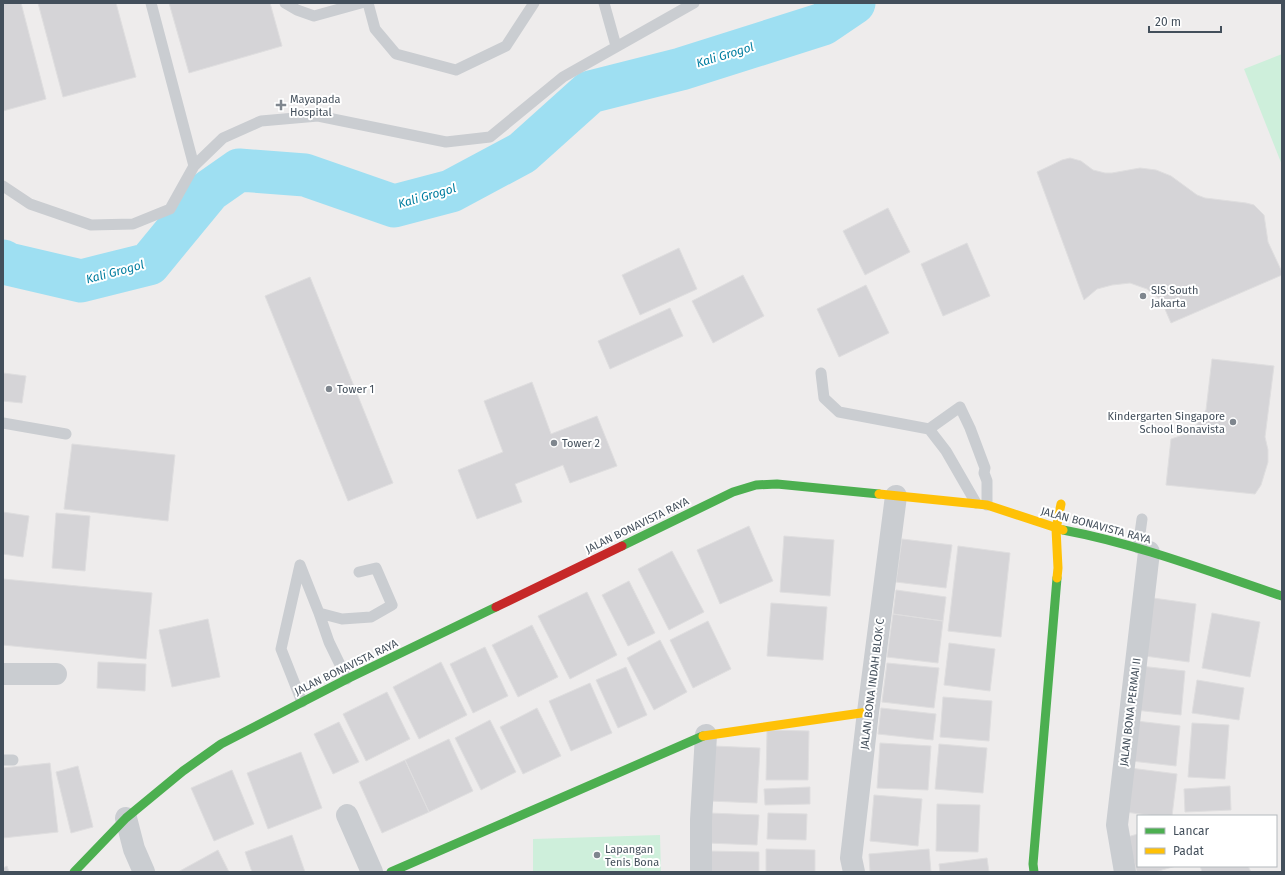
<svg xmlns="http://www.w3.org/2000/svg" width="1285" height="875" viewBox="0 0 1285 875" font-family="'Fira Sans',sans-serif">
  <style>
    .green { fill: #ceefdb }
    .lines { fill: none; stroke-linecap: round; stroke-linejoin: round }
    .river { stroke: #9edff2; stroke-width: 43 }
    .building { fill: #d5d4d7; stroke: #dfdedf }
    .lane { stroke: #cacdd1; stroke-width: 11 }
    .street { stroke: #cacdd1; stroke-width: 22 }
    .fast { stroke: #4caf50; stroke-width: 9 }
    .slow { stroke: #ffc107; stroke-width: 9 }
    .jam { stroke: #c62828; stroke-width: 9 }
    .poi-dot { fill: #7f868e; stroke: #fff; stroke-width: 1.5 }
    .labels { text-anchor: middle; stroke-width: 4; stroke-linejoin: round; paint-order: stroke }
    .poi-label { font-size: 11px; fill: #434f5b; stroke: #fff; text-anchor: start }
    .street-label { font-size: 11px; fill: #434f5b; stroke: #fff }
    .water-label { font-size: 12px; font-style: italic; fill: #027ea0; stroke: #fff }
  </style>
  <rect width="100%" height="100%" fill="#eeecec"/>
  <!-- green -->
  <path class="green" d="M1282,54V165L1244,69Z
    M660,835L661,872H533V839Z"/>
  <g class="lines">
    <!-- river -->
    <path class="river" d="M3,261L8,264L81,281L149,264L209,191L239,170L305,175L394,206L451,191L522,153L590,92L681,69L823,24L854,3"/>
  </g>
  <!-- building -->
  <path class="building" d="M3,3H21L46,99L3,111Z
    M38,3H116L136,77L63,97Z
    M169,3H270L282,46L189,73Z
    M1070,158L1081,161L1093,170L1105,173H1112L1140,168L1156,170L1171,176L1197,195L1205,198L1246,203L1254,205L1264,215L1268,242L1282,272V275L1171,323L1161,300L1147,289L1130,283L1112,285L1097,289L1084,300L1037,172L1062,160Z
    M888,208L910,252L865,275L843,231Z
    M967,243L990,296L943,316L921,264Z
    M679,248L697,289L640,315L622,275Z
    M743,275L764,316L713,343L692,301Z
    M310,277L393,483L348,501L265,296Z
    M866,285L889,333L839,357L817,309Z
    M670,308L683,336L610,369L598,341Z
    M1212,359L1274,366L1265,437L1268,450V462L1261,485L1255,494L1166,485L1171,439L1186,434L1195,427L1206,410Z
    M3,373L26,376L22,403L3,401Z
    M532,382L551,434L597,416L617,466L570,483L563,465L515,484L522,502L477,519L458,470L503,452L484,401Z
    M72,444L175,455L168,521L64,509Z
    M3,512L29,516L23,557L3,554Z
    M56,513L90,516L85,571L52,568Z
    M749,526L773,581L720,604L697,550Z
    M784,536L834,540L830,596L780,592Z
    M902,539L952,545L946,588L896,582Z
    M958,546L1010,553L1001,637L948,631Z
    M672,551L704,612L669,630L638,569Z
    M3,579L152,593L146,659L3,645Z
    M629,581L655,633L628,646L602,595Z
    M896,590L946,597L943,621L893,614Z
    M587,592L617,655L570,679L538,616Z
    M1153,598L1196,604L1189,662L1145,656Z
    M771,603L827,607L823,660L767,656Z
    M1212,613L1260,622L1250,677L1202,668Z
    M893,614L943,621L938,663L887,657Z
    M208,619L220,677L172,687L159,630Z
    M708,621L731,669L693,688L670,640Z
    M532,625L558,677L518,697L492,645Z
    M660,640L687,692L654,710L627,658Z
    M949,643L995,649L990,691L944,685Z
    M485,647L508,696L473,713L450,664Z
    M98,662L146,664L145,691L97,688Z
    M441,662L467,715L419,739L393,687Z
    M887,663L939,668L934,708L882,702Z
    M1140,666L1185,671L1181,715L1135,710Z
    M626,667L647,715L618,728L596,680Z
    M1197,680L1244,688L1239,720L1192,713Z
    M590,683L612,733L571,751L549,701Z
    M387,692L410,739L366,761L343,714Z
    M943,697L992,701L989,741L940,737Z
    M537,708L561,756L523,774L500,727Z
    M881,708L936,714L933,740L878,734Z
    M490,720L516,772L481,790L455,738Z
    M1136,721L1180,726L1176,766L1131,761Z
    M339,722L359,762L333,774L314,734Z
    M1192,723L1229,725L1225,779L1188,777Z
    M767,730L809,731L808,780H766Z
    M449,739L473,791L429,812L405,760Z
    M880,743L931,746L928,790L877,788Z
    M939,744L987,748L983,793L935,789Z
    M713,746L760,748L757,803L710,801Z
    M301,752L322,808L268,829L247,773Z
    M405,760L429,812L382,833L359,782Z
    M50,763L58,832L3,838V768Z
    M78,766L93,827L71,833L56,772Z
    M1130,768L1177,774L1172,816H1156L1125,812Z
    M232,770L254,824L214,841L191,788Z
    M1230,786L1231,810L1185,812L1184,789Z
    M810,787V804L765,805L764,789Z
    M874,795L922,799L918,846L870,841Z
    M937,804L980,805L978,852L936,851Z
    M709,813L759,815L757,845L708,843Z
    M768,813L807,814L806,840L767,839Z
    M1138,834V866H1176L1155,872H1137L1127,837Z
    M292,835L305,872H252L245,852Z
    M766,849L815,850V872H766Z
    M929,849L931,872H870L869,854Z
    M218,850L229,872H178Z
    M706,851L759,852V872H706Z
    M987,858L989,872H940L939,864Z
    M7,866L9,872H3V868Z
    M1200,866H1248L1251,872H1202Z"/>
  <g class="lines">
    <!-- lane -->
    <path class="lane" d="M151,3L194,166
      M285,3L297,10L314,16L361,3
      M368,3L375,29L396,54L456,70L506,46L534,3
      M604,3L616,46
      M3,186L30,204L91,225L133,224L170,209L194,166L223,138L261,121L318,116L446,142L490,137L563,77L694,3
      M821,373L824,398L839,412L929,429L960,407L970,428L985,468L984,473L987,481V505
      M3,423L66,434
      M929,429L946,451L976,503
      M1138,548L1142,519
      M300,565L281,649L302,702
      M300,565L319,613L329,642L347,679
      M319,613L342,619L371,617L392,605L376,568L359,572
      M3,760H13"/>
    <!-- street -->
    <path class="street" d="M3,674H56
      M347,815L372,872
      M126,818L134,849L144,872
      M701,872V820L706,735
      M854,872L851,858L868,712L896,496
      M1125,872L1117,825L1149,552"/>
    <!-- fast -->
    <path class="fast" d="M1063,530C1138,544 1210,572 1282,596
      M622,546L733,492L756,485L777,484L879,494
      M74,872L126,818L183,771L221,744L347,679L496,607
      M391,872L703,736
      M1034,872L1033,864L1057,578"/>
    <!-- slow -->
    <path class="slow" d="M879,494L987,505L1063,530
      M1057,578L1058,568L1056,529L1061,504
      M703,736L868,712"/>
    <!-- jam -->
    <path class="jam" d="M496,607L622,546"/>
  </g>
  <!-- markers -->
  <g class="poi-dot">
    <path d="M279 99h4v4h4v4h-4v4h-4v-4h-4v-4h4z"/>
    <circle cx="1143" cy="296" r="4"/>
    <circle cx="329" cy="389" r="4"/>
    <circle cx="1233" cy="422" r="4"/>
    <circle cx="554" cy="443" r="4"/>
    <circle cx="597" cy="855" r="4"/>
  </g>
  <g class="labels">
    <!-- poi labels -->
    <g class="poi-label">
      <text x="290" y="103">Mayapada<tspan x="290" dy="13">Hospital</tspan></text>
      <text x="1151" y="294">SIS South<tspan x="1151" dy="13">Jakarta</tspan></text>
      <text x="337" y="393">Tower 1</text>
      <text x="1225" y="420" text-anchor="end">Kindergarten Singapore<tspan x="1225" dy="13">School Bonavista</tspan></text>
      <text x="562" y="447">Tower 2</text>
      <text x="605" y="853">Lapangan<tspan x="605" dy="13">Tenis Bona</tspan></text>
    </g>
    <!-- street labels -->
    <g class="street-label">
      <text transform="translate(637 525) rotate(-26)" y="4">JALAN BONAVISTA RAYA</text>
      <text transform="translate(1096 525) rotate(15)" y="4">JALAN BONAVISTA RAYA</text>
      <text transform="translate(346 667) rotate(-26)" y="4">JALAN BONAVISTA RAYA</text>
      <text transform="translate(872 684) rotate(-83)" y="4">JALAN BONA INDAH BLOK C</text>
      <text transform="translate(1130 712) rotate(-83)" y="4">JALAN BONA PERMAI II</text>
    </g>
    <!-- water labels -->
    <g class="water-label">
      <text transform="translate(725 55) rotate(-17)" y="4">Kali Grogol</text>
      <text transform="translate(427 196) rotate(-16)" y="4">Kali Grogol</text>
      <text transform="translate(115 272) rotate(-15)" y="4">Kali Grogol</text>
    </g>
  </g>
  <!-- border -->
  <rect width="1285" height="875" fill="none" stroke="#434f5b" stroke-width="8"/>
  <!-- legend -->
  <rect x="1137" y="815" width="140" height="52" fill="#ffffff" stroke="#b4b9bd"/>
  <rect x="1145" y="828" width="20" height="6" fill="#4caf50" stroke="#b4b9bd"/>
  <text x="1173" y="835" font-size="12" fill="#434f5b">Lancar</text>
  <rect x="1145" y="848" width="20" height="6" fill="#ffc107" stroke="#b4b9bd"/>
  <text x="1173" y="855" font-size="12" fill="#434f5b">Padat</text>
  <!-- scale -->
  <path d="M1149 26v6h72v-6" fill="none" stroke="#434f5b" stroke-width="2"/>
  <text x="1155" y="26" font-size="12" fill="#434f5b" stroke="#ffffff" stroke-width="3" paint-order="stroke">20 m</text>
</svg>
